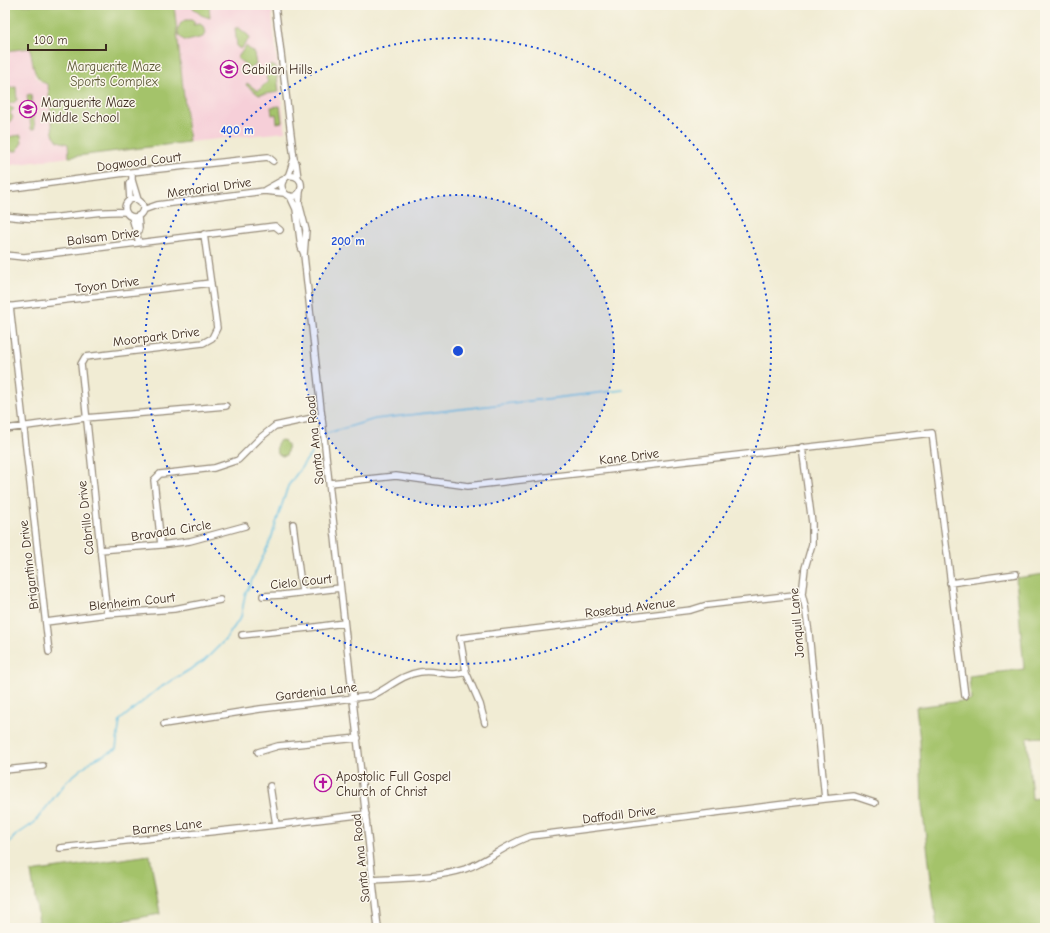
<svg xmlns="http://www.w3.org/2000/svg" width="1050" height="933" viewBox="0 0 1050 933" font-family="'Comic Neue',sans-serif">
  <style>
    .built { fill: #f6cfd8 }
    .green { fill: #a4c36b; stroke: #707644 }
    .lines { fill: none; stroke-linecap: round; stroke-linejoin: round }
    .stream { stroke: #64bfe2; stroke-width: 1.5 }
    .minor-casing { stroke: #968b79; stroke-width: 8 }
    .minor { stroke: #fff; stroke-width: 5.5 }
    .ring { fill: none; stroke: #1d4ed8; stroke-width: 2; stroke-dasharray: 2 4 }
    .labels { text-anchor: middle; stroke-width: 3; stroke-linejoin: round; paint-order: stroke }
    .park-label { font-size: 13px; fill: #5a5835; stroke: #fbf7ec }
    .poi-label { font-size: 13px; fill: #3b2a1e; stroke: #fbf7ec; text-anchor: start }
    .street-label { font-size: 13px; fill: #3b2a1e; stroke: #fbf7ec }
    .centre { fill: #1d4ed8; stroke: #fbf7ec; stroke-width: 2 }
    .ring-label { font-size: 12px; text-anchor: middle; font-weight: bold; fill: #1d4ed8; stroke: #fbf7ec; stroke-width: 3; stroke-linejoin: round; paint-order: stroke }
  </style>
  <rect width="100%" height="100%" fill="#fbf7ec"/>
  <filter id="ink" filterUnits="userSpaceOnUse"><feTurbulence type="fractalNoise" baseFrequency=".025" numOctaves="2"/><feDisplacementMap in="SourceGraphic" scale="8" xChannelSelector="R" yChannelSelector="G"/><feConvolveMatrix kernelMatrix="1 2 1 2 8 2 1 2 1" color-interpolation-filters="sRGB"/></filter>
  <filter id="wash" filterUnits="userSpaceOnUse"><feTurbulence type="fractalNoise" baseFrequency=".012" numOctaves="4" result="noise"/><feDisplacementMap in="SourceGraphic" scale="16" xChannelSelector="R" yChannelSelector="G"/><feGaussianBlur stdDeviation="0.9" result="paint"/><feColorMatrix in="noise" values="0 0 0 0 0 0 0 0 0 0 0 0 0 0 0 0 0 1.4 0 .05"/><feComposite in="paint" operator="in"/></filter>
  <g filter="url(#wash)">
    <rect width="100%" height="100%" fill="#f1ecd4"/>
    <!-- built -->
    <path class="built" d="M174,5H271L285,132L189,142Z
      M30,48L35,76L41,82L48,85L53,134L58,141L68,144L69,157L5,166V51Z"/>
    <!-- green -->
    <path class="green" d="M5,5H174L189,142L69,157L68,144L58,141L53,134L48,85C31,76 34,65 30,48L5,51Z
      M193,5H209L210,18L201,15L193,8Z
      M185,20H191L195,22L193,25L200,24L203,26L205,33L203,37L187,41C176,38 175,26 185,20Z
      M239,28L249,36V39L241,49L237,47L235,28Z
      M246,46L254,53L256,65L250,68L238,59V57Z
      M270,65L276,67L279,92L259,95L246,85L247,83L258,91L268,81L266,79L267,77L266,71H268Z
      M16,87L17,100L13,103L7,104L5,106V88Z
      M31,94L35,129H31L27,95Z
      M8,106L14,109L10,113L13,117L7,126H5V108Z
      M280,106L282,122L277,123L276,114L272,115L271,107Z
      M21,135L22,142L17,151H9L7,137Z
      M282,440C289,443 288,449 286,455L282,456L277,453C276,447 276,441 282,440Z
      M1045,574V737L1027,738L1032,799L1045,797V928H937L922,805L920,741L916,707L971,700L969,676L1024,669L1016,578Z
      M150,855L160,914L79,928H7L39,922L31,872Z"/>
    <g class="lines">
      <!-- stream -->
      <path class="stream" d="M325,434L375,419L623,390
        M5,847L15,836L34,823L67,781L91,761L116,749L120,720L158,689L204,661L225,640L241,617L245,595L271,539L288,486L323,437"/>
    </g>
  </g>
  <g filter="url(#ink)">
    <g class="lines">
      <defs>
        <path id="minor" d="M275,5L294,159L296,163L298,178
          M132,172V180L138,200
          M288,176C307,173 304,200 289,196C283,194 280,186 283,181C285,177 288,177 289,174C291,169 292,164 294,159
          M6,189L132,172L268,157L273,161
          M265,190L283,180
          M300,192L299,203L306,230L304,255L378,928
          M290,196L296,209L301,247L304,254
          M125 208a9 9 0 1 1 18 0a9 9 0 1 1-18 0Z
          M130,200L129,184L132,180
          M143,210L157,205L264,191L284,193
          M5,216C20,218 34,219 48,218C74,216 100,210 126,212
          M132,217L139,243
          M137,235L139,228L138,217
          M5,255L24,257L275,226L280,230
          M10,306L49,652
          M5,307L211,283
          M5,429L85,418L226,406
          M802,447L812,523V544L805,568L802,594L805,606L809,633L825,799
          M330,483L396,476L468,486L932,433L965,696
          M293,524L302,592
          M161,545L154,480L160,474L214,468L238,460L260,438L275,426L322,416
          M100,550L161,545L190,541L245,526
          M950,583L1016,574
          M263,596L282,595L340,588
          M107,614L81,364L85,357L203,343L212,338L217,328L204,234
          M46,622L107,614L174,609L220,600
          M242,635L308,628L344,623
          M485,723L480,704L466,672L460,638L691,610L707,605L802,594
          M164,724L260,709L371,696C388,689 400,675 420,672C432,670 442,674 454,674C458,674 462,673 466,672
          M258,752L278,746L358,738
          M5,770L43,766
          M270,786L276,825
          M60,848L276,825L366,814
          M373,880C402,878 437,878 465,869C488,861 507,843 531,836L825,799L854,796L875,803"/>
      </defs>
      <!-- minor casing -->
      <use href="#minor" class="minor-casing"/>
      <!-- minor -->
      <use href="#minor" class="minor"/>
    </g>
  </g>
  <!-- distance rings -->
  <circle cx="458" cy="351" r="156" fill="#1d4ed8" fill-opacity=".12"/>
  <g class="ring">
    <circle cx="458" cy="351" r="156"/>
    <circle cx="458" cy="351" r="313"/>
  </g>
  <!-- icons -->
  <defs>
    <symbol id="school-ring" viewBox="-11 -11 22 22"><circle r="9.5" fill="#fbf7ec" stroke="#b5179e" stroke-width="1.5"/><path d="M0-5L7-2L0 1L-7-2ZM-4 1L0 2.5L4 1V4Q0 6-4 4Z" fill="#b5179e"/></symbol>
    <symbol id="church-ring" viewBox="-11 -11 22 22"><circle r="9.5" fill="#fbf7ec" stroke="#b5179e" stroke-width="1.5"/><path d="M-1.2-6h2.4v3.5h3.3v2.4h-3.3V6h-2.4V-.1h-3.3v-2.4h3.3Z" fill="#b5179e"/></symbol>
  </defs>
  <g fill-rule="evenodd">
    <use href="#school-ring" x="219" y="59" width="20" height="20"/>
    <use href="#school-ring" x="18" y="99" width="20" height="20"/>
    <use href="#church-ring" x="313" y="773" width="20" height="20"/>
  </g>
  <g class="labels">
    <!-- park labels -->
    <g class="park-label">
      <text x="114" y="71">Marguerite Maze<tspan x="114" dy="15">Sports Complex</tspan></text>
    </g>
    <!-- poi labels -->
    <g class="poi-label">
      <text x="242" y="74">Gabilan Hills</text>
      <text x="41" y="107">Marguerite Maze<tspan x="41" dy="15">Middle School</tspan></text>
      <text x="336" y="781">Apostolic Full Gospel<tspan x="336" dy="15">Church of Christ</tspan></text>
    </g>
    <!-- street labels -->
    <g class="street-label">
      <text transform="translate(139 161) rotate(-7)" y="5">Dogwood Court</text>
      <text transform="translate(209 187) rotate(-8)" y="5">Memorial Drive</text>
      <text transform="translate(103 236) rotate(-7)" y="5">Balsam Drive</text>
      <text transform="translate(107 284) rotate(-7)" y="5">Toyon Drive</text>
      <text transform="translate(156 336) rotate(-7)" y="5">Moorpark Drive</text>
      <text transform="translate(314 440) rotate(-96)" y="5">Santa Ana Road</text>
      <text transform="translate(629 456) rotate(-7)" y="5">Kane Drive</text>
      <text transform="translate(85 518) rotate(-96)" y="5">Cabrillo Drive</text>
      <text transform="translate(171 530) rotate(-9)" y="5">Bravada Circle</text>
      <text transform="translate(28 565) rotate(-97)" y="5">Brigantino Drive</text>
      <text transform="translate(301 581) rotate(-6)" y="5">Cielo Court</text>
      <text transform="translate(132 601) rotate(-6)" y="5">Blenheim Court</text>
      <text transform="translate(630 607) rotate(-7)" y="5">Rosebud Avenue</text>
      <text transform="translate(796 623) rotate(-95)" y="5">Jonquil Lane</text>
      <text transform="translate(316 691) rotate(-7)" y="5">Gardenia Lane</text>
      <text transform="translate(619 814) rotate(-7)" y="5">Daffodil Drive</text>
      <text transform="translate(167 826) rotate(-6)" y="5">Barnes Lane</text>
      <text transform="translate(360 858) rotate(-96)" y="5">Santa Ana Road</text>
    </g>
  </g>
  <circle cx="458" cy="351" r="6" class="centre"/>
  <g class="ring-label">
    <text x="237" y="134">400 m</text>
    <text x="348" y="245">200 m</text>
  </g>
  <!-- margin -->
  <rect width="1050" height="933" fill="none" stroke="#fbf7ec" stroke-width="20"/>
  <!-- scale -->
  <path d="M28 44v6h78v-6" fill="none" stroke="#3b2a1e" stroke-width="2"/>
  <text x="34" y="44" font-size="12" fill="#3b2a1e" stroke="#fbf7ec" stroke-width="3" paint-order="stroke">100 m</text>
</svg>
